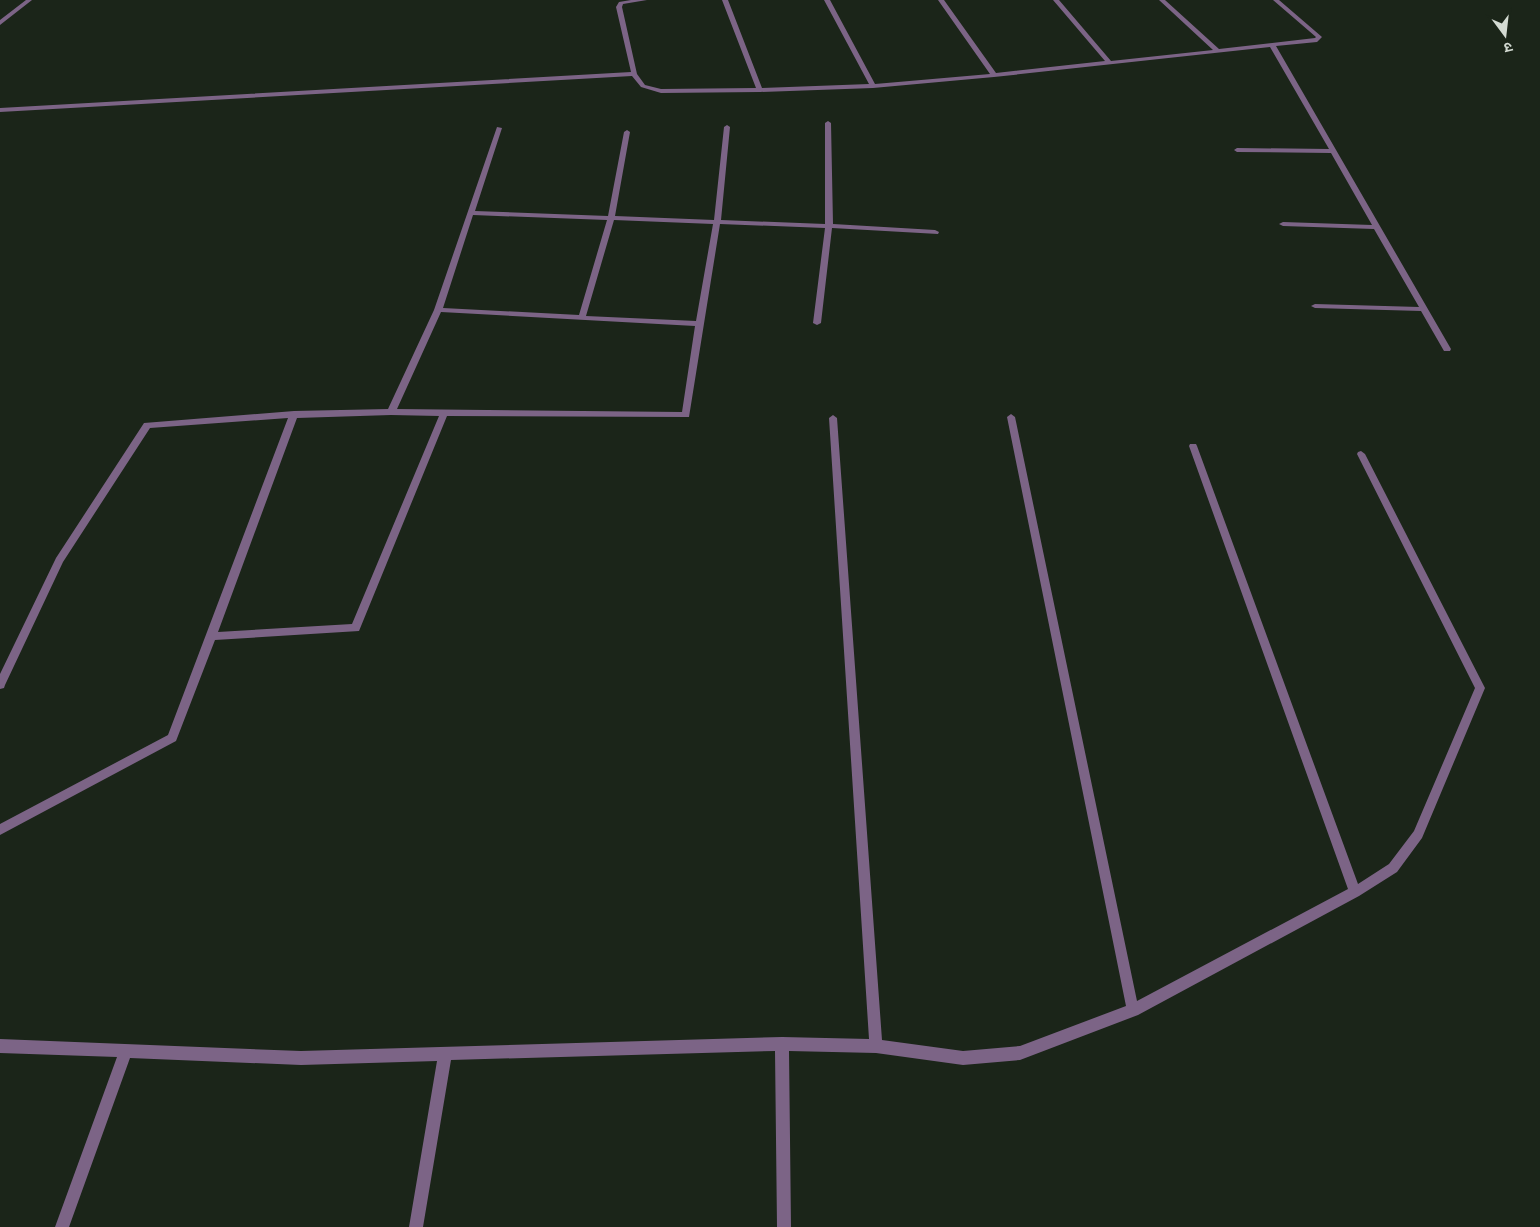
<svg xmlns="http://www.w3.org/2000/svg" width="1540" height="1227" viewBox="0 0 1540 1227" font-family="Georgia,'Noto Sans Devanagari',serif">
  <style>
    .lines { fill: none; stroke-linecap: round; stroke-linejoin: round }
    .minor { fill: #7c6486; fill-rule: evenodd }
  </style>
  <rect width="100%" height="100%" fill="#1b2519"/>
  <g class="lines">
    <!-- minor -->
    <path class="minor" d="M26,0H32L0,25V20Z
      M631,0H647L623,4L622,7L637,74L645,85L661,89L756,88L722,0H728L762,88L869,84L824,0H830L875,84L990,74L938,0H944L996,73L1105,61L1053,0H1059L1111,61L1213,50L1159,0H1165L1219,49L1315,38L1316,37L1273,0H1279L1322,37L1317,42L1276,46L1451,349L1450,351H1444L1421,311L1315,308L1311,306L1315,304L1419,307L1374,229L1283,226L1279,224L1283,222L1372,225L1331,153L1237,152L1234,150L1237,148L1329,149L1270,47L994,77L873,88L760,92L661,93L641,87L632,76L0,112V108L631,72L616,7L619,2Z
      M828,121L831,123L833,224L935,230L939,232L938,234L832,228L821,323L817,325L813,323L825,228L720,224L689,417L447,416L359,631L215,640L176,741L0,835V824L168,735L288,418L150,428L63,562L5,685L4,688L0,689V674L56,558L144,423L294,411L388,409L434,310L497,127L502,128L475,211L608,216L624,132L627,130L630,132L615,216L714,220L724,127L727,125L730,127L721,220L825,224V123ZM473,215L607,220L579,315L443,308ZM614,220L713,224L696,321L586,316ZM441,312L695,326L682,412L397,409ZM391,415L439,416L352,624L218,632L297,418Z
      M1011,414L1015,417L1137,1001L1348,889L1189,446L1190,444H1196L1197,446L1358,884L1389,864L1414,831L1475,688L1357,454L1358,452L1361,451L1365,454L1485,688L1422,838L1397,872L1359,896L1138,1015L1020,1060L963,1065L876,1053L789,1051L791,1227H777L775,1051L451,1060L423,1227H409L437,1061L301,1065L130,1058L69,1227H55L117,1057L0,1053V1039L301,1051L782,1037L869,1039L829,418L833,415L837,418L882,1040L963,1051L1020,1046L1126,1006L1007,417Z"/>
  </g>
  <!-- north arrow -->
  <g transform="translate(1505 35) rotate(165)" stroke="#1b2519" stroke-width="4" paint-order="stroke">
  <path d="M0-4L9 19L0 12L-9 19Z" fill="#d3dad2"/>
  <text y="-8" font-size="14" font-weight="bold" text-anchor="middle" fill="#d3dad2">उ</text>
  </g>
</svg>
